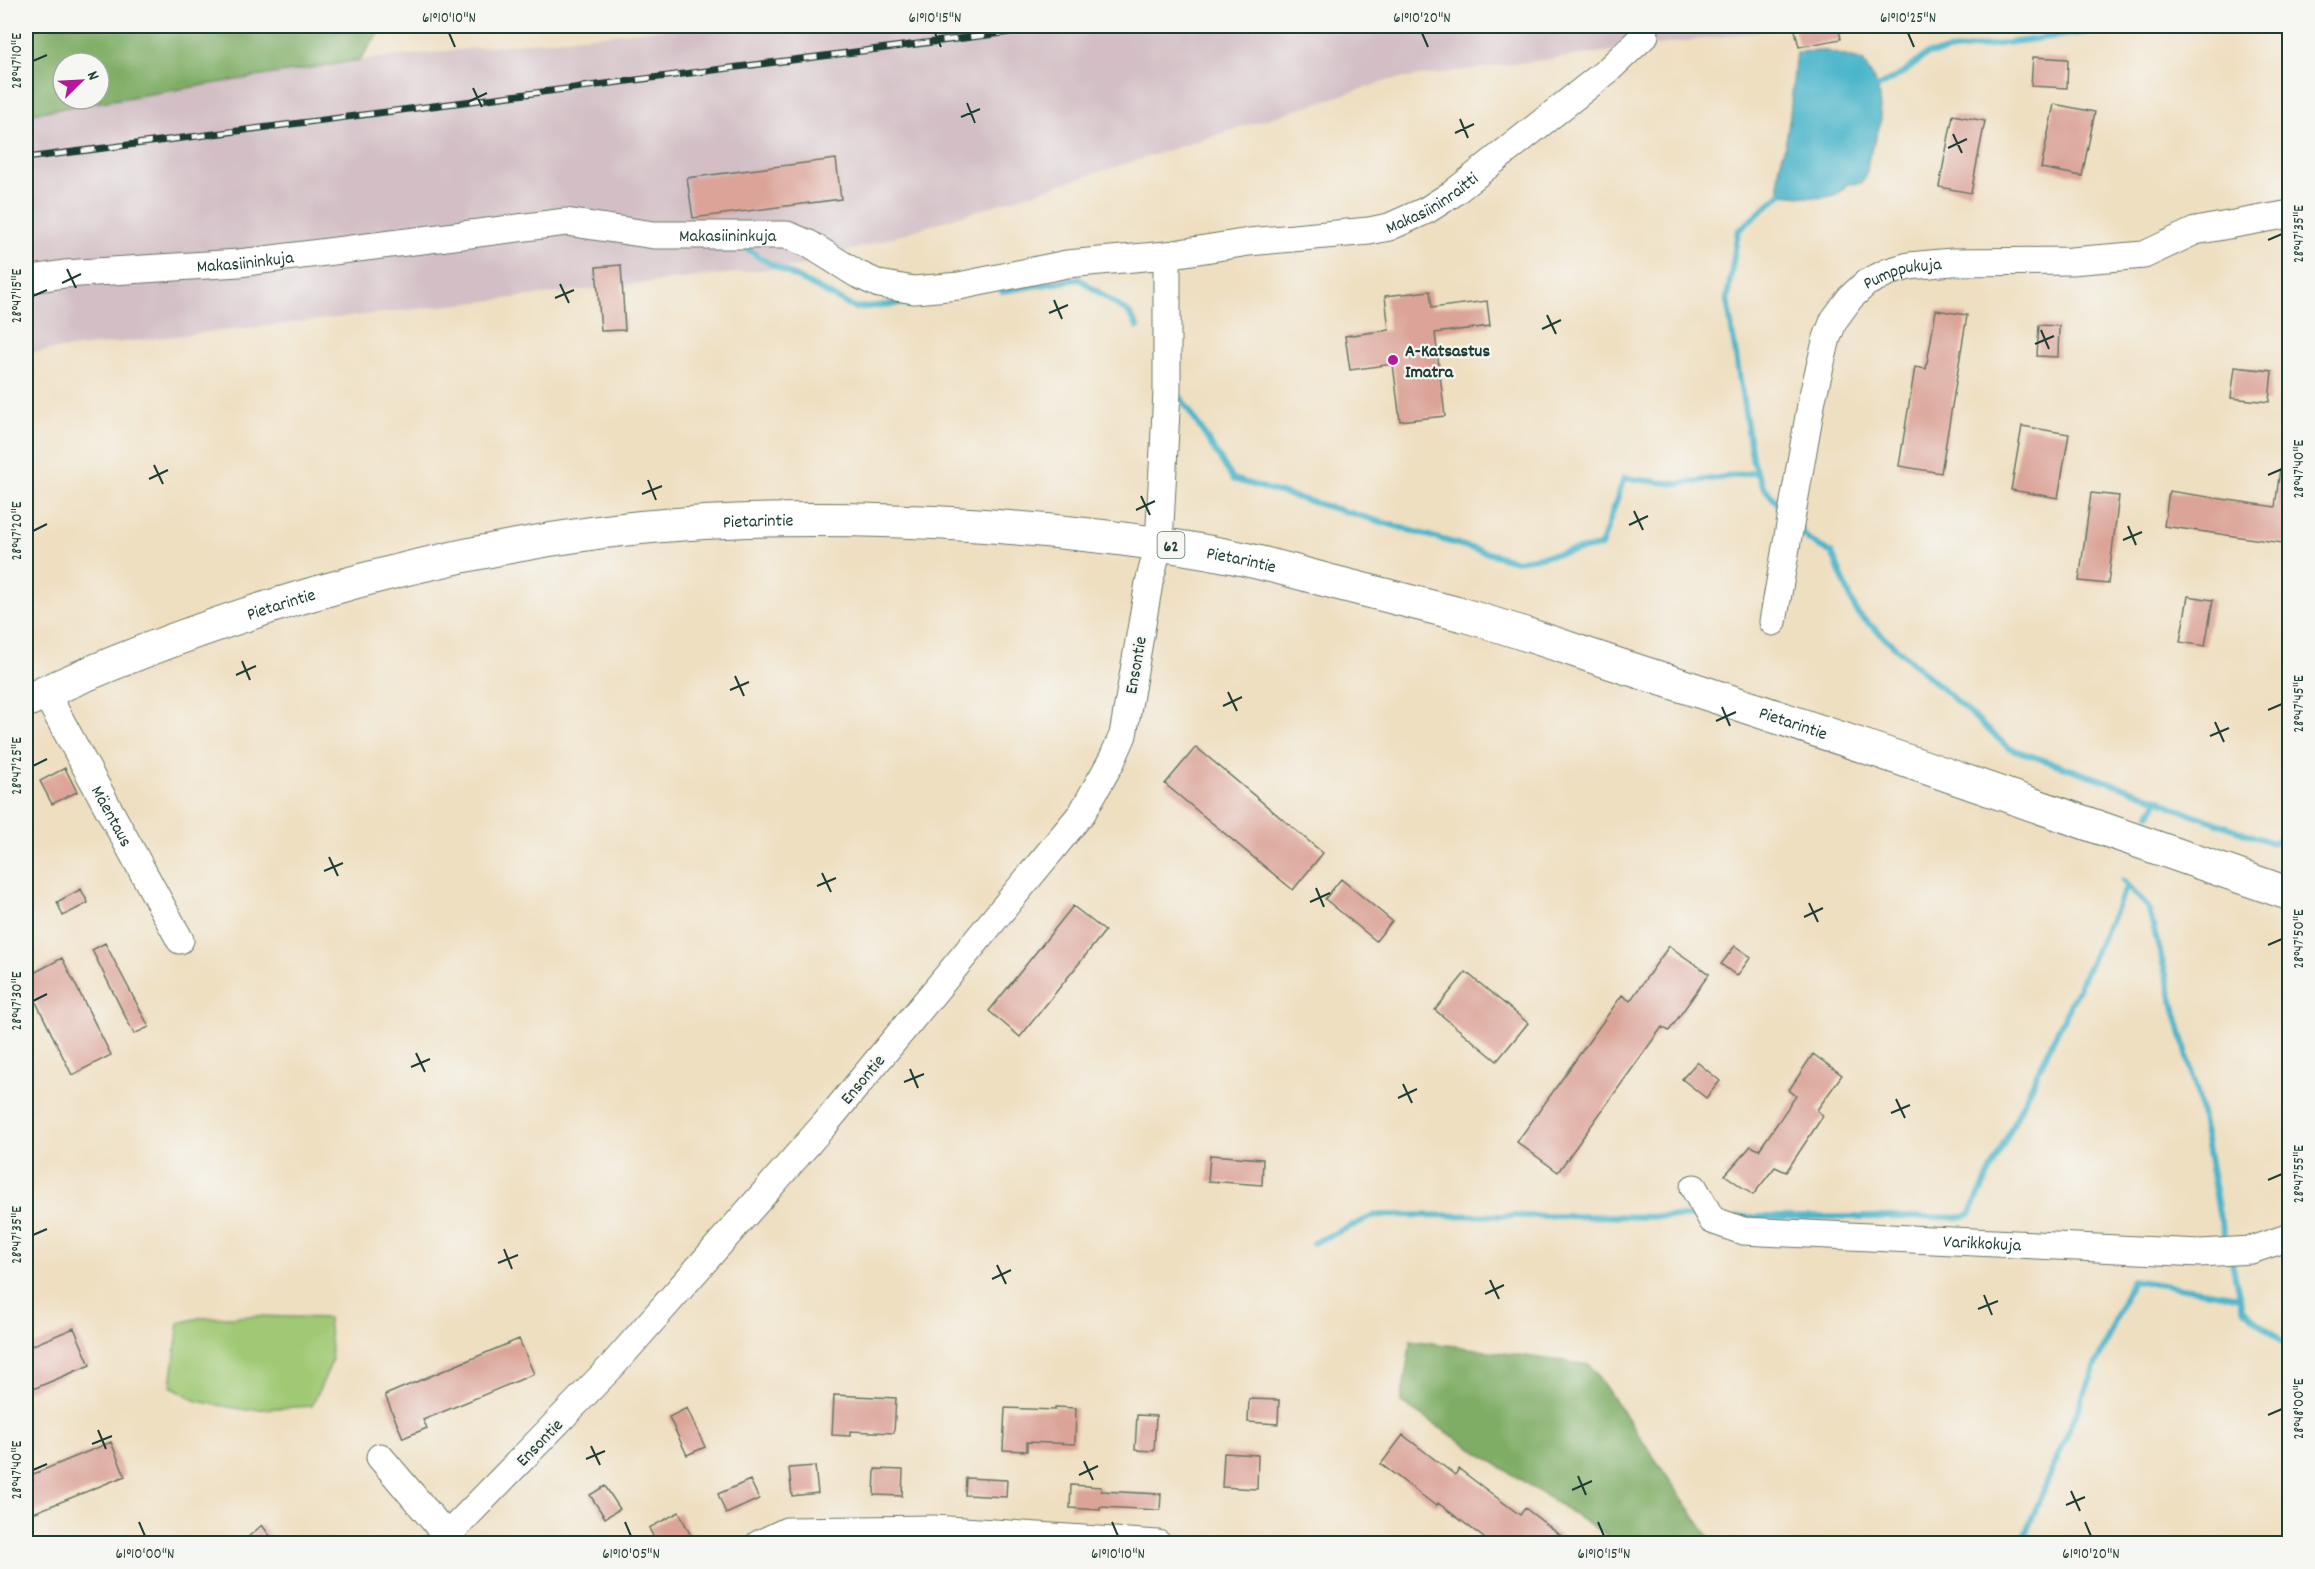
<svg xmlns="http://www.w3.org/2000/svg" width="2315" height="1569" viewBox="0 0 2315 1569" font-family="Dekko,sans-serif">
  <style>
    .industrial { fill: #d2bec4 }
    .green { fill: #a0c975; stroke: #608354; stroke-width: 1.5 }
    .forest { fill: #80ad66; stroke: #50754d; stroke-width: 1.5; fill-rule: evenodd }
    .water { fill: #4cb5ca; stroke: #36797f; stroke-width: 1.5 }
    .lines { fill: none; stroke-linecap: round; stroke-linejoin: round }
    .stream { stroke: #4cb5ca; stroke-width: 6 }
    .building { fill: #dca499 }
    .minor-casing { stroke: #687665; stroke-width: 29 }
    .major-casing { stroke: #687665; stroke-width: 35 }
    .minor { stroke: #fff; stroke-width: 27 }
    .major { stroke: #fff; stroke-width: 33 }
    .rail-casing { stroke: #1f3d34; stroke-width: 7 }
    .rail { stroke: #f6f6f2; stroke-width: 4.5; stroke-dasharray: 14; stroke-linecap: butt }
    .ticks { fill: none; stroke: #1f3d34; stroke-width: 2 }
    .poi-dot { fill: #b5179e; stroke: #f6f6f2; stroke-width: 2 }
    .labels { text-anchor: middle; stroke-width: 4.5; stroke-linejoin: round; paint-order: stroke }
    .shield { fill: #f6f6f2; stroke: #60746d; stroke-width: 1.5 }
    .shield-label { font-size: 16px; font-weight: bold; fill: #1f3d34 }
    .street-label { font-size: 18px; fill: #1f3d34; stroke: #f6f6f2 }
    .poi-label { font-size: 18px; font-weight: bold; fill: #1f3d34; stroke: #f6f6f2; text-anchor: start }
    .neatline { fill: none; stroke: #1f3d34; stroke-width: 2 }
    .ticks-label { font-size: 15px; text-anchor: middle; fill: #1f3d34 }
  </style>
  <rect width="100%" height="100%" fill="#f6f6f2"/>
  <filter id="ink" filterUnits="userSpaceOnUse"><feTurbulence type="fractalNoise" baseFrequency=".0167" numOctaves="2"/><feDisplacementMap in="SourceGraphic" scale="12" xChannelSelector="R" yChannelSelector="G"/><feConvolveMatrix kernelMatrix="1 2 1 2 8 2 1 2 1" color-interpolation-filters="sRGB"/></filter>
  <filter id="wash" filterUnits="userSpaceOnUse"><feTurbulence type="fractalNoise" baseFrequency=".008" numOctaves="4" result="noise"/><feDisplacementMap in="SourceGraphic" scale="24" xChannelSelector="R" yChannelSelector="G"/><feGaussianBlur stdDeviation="1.35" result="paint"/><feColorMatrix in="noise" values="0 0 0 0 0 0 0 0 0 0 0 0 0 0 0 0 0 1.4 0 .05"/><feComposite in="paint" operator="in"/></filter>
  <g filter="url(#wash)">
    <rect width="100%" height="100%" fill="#efdfc1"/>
    <!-- industrial -->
    <path class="industrial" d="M689,26H1801L1390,80L805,265L26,353V114L360,60Z"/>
    <!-- green -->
    <path class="green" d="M255,1316L328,1318L332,1361L312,1406L246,1410L197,1401L171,1386L179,1323L199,1318Z"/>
    <!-- forest -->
    <path class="forest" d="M26,26H383L360,60L26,114ZM63,63H99V99H63Z
      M1411,1340L1590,1365L1713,1543H1619L1401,1403Z"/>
    <!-- water -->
    <path class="water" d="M1826,51L1863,61L1878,87L1881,122L1869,156L1866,175L1861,183L1847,184C1832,206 1805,195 1781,194C1774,173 1784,156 1787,135C1792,108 1793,79 1796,52Z"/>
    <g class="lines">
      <!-- stream -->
      <path class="stream" d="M1878,87L1905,72L1927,54L2129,26
        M1781,194L1738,231L1727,299L1753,463L1763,486L1784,511
        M744,246L760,258L855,308L915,302
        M1002,291L1079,279L1129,313L1138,327
        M1181,398L1233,479L1516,561L1601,546L1624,478L1678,484L1757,472
        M1799,528L1810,541L1832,553L1857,613L2009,748L2158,799L2175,808L2273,843L2290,830
        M2150,814L2158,799
        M2123,881L2148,907L2198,1096L2219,1213L2227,1245
        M1738,1217H1963L1970,1214L2127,886
        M1313,1243L1376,1215L1701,1217
        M2231,1258L2242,1308L2290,1348
        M2021,1544L2132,1280L2240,1297"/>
    </g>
    <g id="blocks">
      <!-- building -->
      <path class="building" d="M1794,26H1838L1841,39L1799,47Z
        M2033,57L2068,59L2067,88L2031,86Z
        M2054,104L2095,112L2082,176L2041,168Z
        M1953,115L1985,121L1971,193L1939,187Z
        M836,159L841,199L693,218L687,178Z
        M621,265L625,330L601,331L596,267Z
        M1430,291L1432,308L1487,301L1490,326L1435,333L1445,416L1400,421L1393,364L1350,370L1345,336L1389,330L1385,296Z
        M1936,310L1967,315L1941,473L1899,466L1915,367L1926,369Z
        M2039,325L2059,326L2058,357L2037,356Z
        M2235,367L2272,371L2269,402L2231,398Z
        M2022,426L2069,434L2058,498L2011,490Z
        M2280,469L2289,470V544L2164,526L2169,491L2275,507Z
        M2091,493L2119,496L2108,584L2079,581Z
        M2188,596L2213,600L2205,646L2180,642Z
        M1196,747L1323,853L1293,890L1165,784Z
        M65,768L77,792L52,804L40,781Z
        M1341,879L1392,921L1376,941L1325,899Z
        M81,889L88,903L63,916L57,902Z
        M1073,906L1105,931L1020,1037L989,1011Z
        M105,943L149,1027L134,1034L92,950Z
        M1669,946L1709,974L1669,1031L1662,1027L1558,1172L1517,1142L1622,995L1630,1001Z
        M1735,946L1751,957L1737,976L1721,964Z
        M62,958L111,1055L72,1075L26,982V977Z
        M1466,972L1528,1023L1497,1061L1435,1010Z
        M1813,1054L1842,1075L1817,1110L1823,1116L1786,1172L1775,1167L1753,1195L1725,1175L1751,1146L1759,1150L1796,1096L1789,1090Z
        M1697,1062L1720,1081L1706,1098L1682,1079Z
        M1210,1155L1263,1159L1262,1185L1208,1181Z
        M74,1328L90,1365L26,1392V1348Z
        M519,1339L534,1374L423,1420L427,1428L403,1438L385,1395Z
        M834,1395L896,1398L894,1433L850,1431V1436L832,1435Z
        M1249,1399L1279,1400L1278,1424L1248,1422Z
        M1055,1407L1076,1408L1075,1444L1027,1442V1451L1003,1450L1005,1408L1055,1410Z
        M687,1408L705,1447L687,1455L669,1417Z
        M1137,1415L1156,1416L1154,1451L1135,1450Z
        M1403,1435L1455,1475L1459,1469L1520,1515L1525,1508L1572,1544H1492L1438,1503L1436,1506L1381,1464Z
        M111,1442L125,1476L26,1516V1477Z
        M1224,1453L1258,1455L1257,1489L1222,1487Z
        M815,1466L818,1493L792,1496L789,1468Z
        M875,1469L903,1470L902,1496L874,1495Z
        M966,1478L1007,1480L1006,1497L965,1495Z
        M750,1480L759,1499L726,1514L718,1494Z
        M1071,1485L1101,1487V1491L1161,1494L1160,1510L1100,1507V1510L1070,1508Z
        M605,1486L620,1509L605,1518L590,1495Z
        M679,1512L691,1536L676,1544H657L649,1528Z
        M262,1525L276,1544H240Z"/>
    </g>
  </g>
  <g filter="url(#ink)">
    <use href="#blocks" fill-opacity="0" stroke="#687665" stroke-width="1.5"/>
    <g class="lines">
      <defs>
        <g id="minor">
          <path id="s1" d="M1167,255L1249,242L1369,231L1389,227L1427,210L1452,194L1607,71L1645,35"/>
          <path id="s2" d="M26,280L64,274L239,263L566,222L654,235H787L809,244L857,274L879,284L914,290L959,286L1067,264L1167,255V392L1159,543L1149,583L1123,735L1112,760L1082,813L825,1124L612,1366L439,1544"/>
          <path id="s3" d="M1773,622L1812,399L1827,338L1834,320L1850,298L1866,283L1888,272L1909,266L1952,262L2071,261L2144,255L2195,231L2290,214"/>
          <path id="s4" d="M45,692L180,940"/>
          <path id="s5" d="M1694,1188L1712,1220L1743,1231L2200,1253L2251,1250L2290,1237"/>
          <path d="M380,1457L447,1536"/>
          <path d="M759,1544L787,1531L933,1529L1158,1544"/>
        </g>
        <g id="major">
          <path id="s6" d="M26,701C204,619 406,558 601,532C725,516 852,517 977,525C1063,531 1150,540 1234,557C1269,564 1303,574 1337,583C1379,594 1421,604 1463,615C1520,631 1575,651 1631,669C1852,740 2070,818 2290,894"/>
        </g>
      </defs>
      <!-- minor casing -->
      <use href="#minor" class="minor-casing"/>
      <!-- major casing -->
      <use href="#major" class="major-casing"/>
      <!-- minor -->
      <use href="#minor" class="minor"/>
      <!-- major -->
      <use href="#major" class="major"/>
      <defs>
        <path id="rail" d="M26,158L1058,26"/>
      </defs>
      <!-- rail casing -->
      <use href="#rail" class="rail-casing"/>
      <!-- rail -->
      <use href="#rail" class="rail"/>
    </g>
  </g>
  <!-- ticks -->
  <path class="ticks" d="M449,33L455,47M935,33L941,47M1422,33L1428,47M1908,33L1914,47M33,61L47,55M473,88L482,107M468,102L487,93M967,103L975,123M961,117L980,109M1460,119L1468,138M1455,133L1474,124M1953,134L1962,153M1948,148L1967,139M2268,240L2282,234M67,269L76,288M62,283L81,274M560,284L569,303M33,296L47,290M555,298L574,290M1054,300L1062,319M1049,313L1068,305M1547,315L1556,334M1542,329L1561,320M2041,330L2049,349M2035,344L2054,336M154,465L163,484M2268,475L2282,469M149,479L168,470M648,480L656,500M642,494L662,486M1141,496L1150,515M1136,510L1155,501M1634,511L1643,530M1629,525L1648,516M2128,526L2136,545M33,531L47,524M2123,540L2142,532M242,661L250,680M236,675L256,666M735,676L744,696M730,690L749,682M1228,692L1237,711M1223,706L1242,697M1722,707L1730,726M2268,710L2282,704M1716,721L1736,712M2215,722L2224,742M2210,736L2229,728M33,766L47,759M329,857L338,876M324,871L343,863M822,873L831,892M817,886L836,878M1316,888L1324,907M1310,902L1330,893M1809,903L1818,922M1804,917L1823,908M2268,945L2282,939M33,1001L47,994M416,1053L425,1072M411,1067L430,1059M910,1069L918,1088M904,1082L924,1074M1403,1084L1412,1103M1398,1098L1417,1089M1896,1099L1905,1118M1891,1113L1910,1105M2268,1180L2282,1174M33,1235L47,1229M504,1249L512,1269M498,1263L518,1255M997,1265L1006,1284M992,1279L1011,1270M1490,1280L1499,1299M1485,1294L1504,1285M1984,1295L1992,1315M1978,1309L1998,1301M2268,1415L2282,1409M98,1430L106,1449M92,1444L112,1436M591,1446L600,1465M586,1459L605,1451M1084,1461L1093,1480M33,1470L47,1464M1079,1475L1098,1466M1578,1476L1586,1495M1572,1490L1592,1481M2071,1491L2080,1511M2066,1505L2085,1497M139,1522L145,1536M625,1522L631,1536M1112,1522L1118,1536M1598,1522L1604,1536M2085,1522L2091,1536"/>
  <!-- markers -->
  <circle class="poi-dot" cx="1393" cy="360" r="6"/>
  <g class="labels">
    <!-- shield labels -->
    <rect class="shield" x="1157.5" y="532" width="27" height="26" rx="4.5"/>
    <g class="shield-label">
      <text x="1171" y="551">62</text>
    </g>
    <!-- street labels -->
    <g class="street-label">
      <text dy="6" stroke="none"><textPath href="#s1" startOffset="273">Makasiininraitti</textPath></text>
      <text dy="6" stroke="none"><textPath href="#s2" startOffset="706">Makasiininkuja</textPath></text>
      <text dy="6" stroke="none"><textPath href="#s2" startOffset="220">Makasiininkuja</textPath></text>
      <text dy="6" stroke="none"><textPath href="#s3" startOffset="396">Pumppukuja</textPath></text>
      <text dy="6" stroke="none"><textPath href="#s6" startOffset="759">Pietarintie</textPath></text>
      <text dy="6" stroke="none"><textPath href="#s6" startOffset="1245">Pietarintie</textPath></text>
      <text dy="6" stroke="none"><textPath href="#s6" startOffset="273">Pietarintie</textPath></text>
      <text transform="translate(1135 665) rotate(-80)" y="6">Ensontie</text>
      <text dy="6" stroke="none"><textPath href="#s6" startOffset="1821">Pietarintie</textPath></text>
      <text dy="6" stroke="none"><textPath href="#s4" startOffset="141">Mäentaus</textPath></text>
      <text transform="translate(862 1079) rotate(-50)" y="6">Ensontie</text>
      <text dy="6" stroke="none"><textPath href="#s5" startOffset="309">Varikkokuja</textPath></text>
      <text transform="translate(539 1442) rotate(-46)" y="6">Ensontie</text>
    </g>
    <!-- poi labels -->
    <g class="poi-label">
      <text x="1405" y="356">A-Katsastus<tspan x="1405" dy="21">Imatra</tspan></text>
    </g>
  </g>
  <!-- margin -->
  <rect width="2315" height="1569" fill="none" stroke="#f6f6f2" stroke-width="66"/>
  <!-- north arrow -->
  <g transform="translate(81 81) rotate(66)"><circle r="28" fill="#f6f6f2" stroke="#a0aca6" stroke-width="1.5"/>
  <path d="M0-4.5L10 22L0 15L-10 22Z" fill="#b5179e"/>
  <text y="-9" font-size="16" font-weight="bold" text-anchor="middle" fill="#1f3d34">N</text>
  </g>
  <rect x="33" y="33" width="2249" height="1503" class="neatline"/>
  <g class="ticks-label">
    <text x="449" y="22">61°10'10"N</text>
    <text x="935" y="22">61°10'15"N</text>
    <text x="1422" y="22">61°10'20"N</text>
    <text x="1908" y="22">61°10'25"N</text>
    <text transform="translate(16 61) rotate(-90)" y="5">28°47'10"E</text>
    <text transform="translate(2298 234) rotate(-90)" y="5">28°47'35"E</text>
    <text transform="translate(16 296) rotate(-90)" y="5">28°47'15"E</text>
    <text transform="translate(2298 469) rotate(-90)" y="5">28°47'40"E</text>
    <text transform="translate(16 531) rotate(-90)" y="5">28°47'20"E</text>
    <text transform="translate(2298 704) rotate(-90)" y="5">28°47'45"E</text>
    <text transform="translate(16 766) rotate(-90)" y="5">28°47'25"E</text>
    <text transform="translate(2298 939) rotate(-90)" y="5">28°47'50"E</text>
    <text transform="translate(16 1001) rotate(-90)" y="5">28°47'30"E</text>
    <text transform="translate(2298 1174) rotate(-90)" y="5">28°47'55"E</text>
    <text transform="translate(16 1235) rotate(-90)" y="5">28°47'35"E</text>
    <text transform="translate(2298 1409) rotate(-90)" y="5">28°48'00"E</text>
    <text transform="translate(16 1470) rotate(-90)" y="5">28°47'40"E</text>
    <text x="145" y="1558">61°10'00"N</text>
    <text x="631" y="1558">61°10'05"N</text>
    <text x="1118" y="1558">61°10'10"N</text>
    <text x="1604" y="1558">61°10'15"N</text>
    <text x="2091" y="1558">61°10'20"N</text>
  </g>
</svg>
